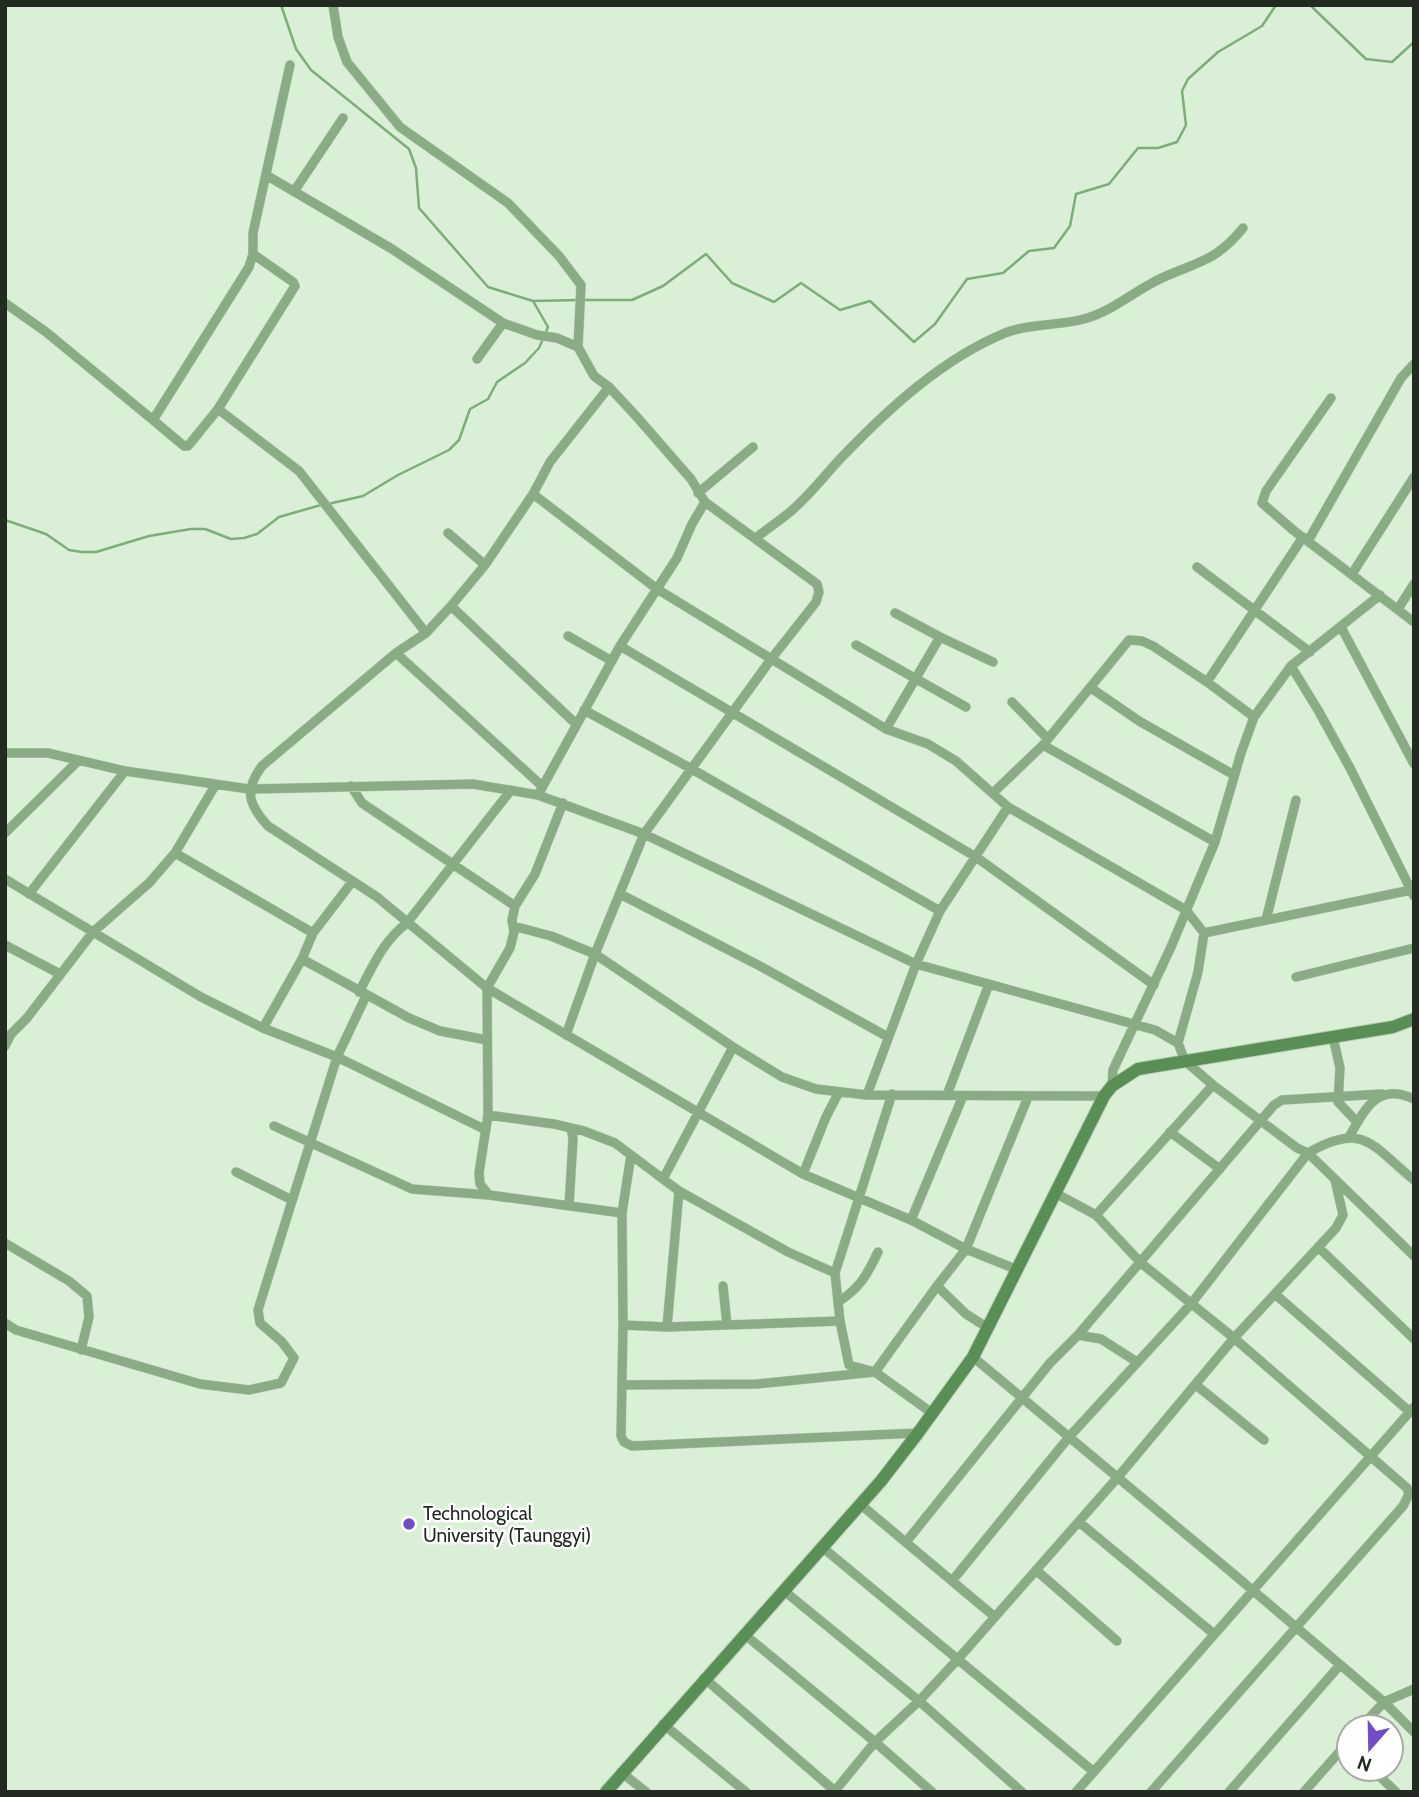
<svg xmlns="http://www.w3.org/2000/svg" width="1419" height="1797" viewBox="0 0 1419 1797" font-family="Cabin,sans-serif">
  <style>
    .lines { fill: none; stroke-linecap: round; stroke-linejoin: round }
    .stream { stroke: #7dad78; stroke-width: 2.5 }
    .minor-casing { stroke: #b8ccb5; stroke-width: 10 }
    .secondary-casing { stroke: #b8ccb5; stroke-width: 14 }
    .minor { stroke: #89ac85; stroke-width: 9 }
    .secondary { stroke: #598e54; stroke-width: 12 }
    .poi-dot { fill: #704dc6; stroke: #fff; stroke-width: 2.5 }
    .labels { text-anchor: middle; stroke-width: 5; stroke-linejoin: round; paint-order: stroke }
    .poi-label { font-size: 19px; fill: #222a21; stroke: #fff; text-anchor: start }
  </style>
  <rect width="100%" height="100%" fill="#d9efd6"/>
  <g class="lines">
    <!-- stream -->
    <path class="stream" d="M281,5L296,49L311,70L409,149L416,168L419,208L488,287L533,301L578,300
      M1310,5L1366,59L1392,62L1414,42
      M584,300H632L663,286L706,254L732,283L774,302L801,283L840,310L870,301L914,342L935,324L967,279L1003,273L1029,251L1054,248L1070,226L1076,194L1109,184L1138,148H1158L1177,142L1186,125L1182,91L1188,79L1218,52L1262,26L1276,5
      M328,504L363,496L398,475L449,450L459,440L470,409L488,399L497,382L525,363L539,348L548,327L533,301
      M5,520L46,534L69,550L82,552H96L149,536L191,529H205L231,539L244,538L257,534L279,517L321,505"/>
    <defs>
      <path id="minor" d="M333,5L338,37L347,62L400,127L508,203L559,256L581,285L578,347L594,376L609,387L636,416L691,479L705,502L692,524L677,558L620,646L538,795
        M266,175L392,249L503,323L537,335L557,338L578,347
        M295,190L343,118
        M253,254L293,282L295,286L218,409L299,471L426,633
        M5,303L46,332L153,420
        M477,359L503,323
        M1331,398L1266,491L1262,503L1293,530L1414,622
        M218,409L188,446H184L153,420L249,267L253,254V233L290,65
        M698,493L753,447
        M533,494L657,589L886,729L928,744L956,761L1008,807L1186,910L1204,933
        M448,533L485,565L533,494L550,462L609,387
        M756,538C767,529 779,521 790,512C809,496 824,476 841,458C888,409 942,359 1005,333C1031,323 1058,326 1084,319C1114,311 1136,289 1164,277C1200,261 1216,261 1243,228
        M1308,541L1401,378L1414,364
        M1197,567L1310,652
        M1352,574L1414,477
        M451,606L485,565
        M1398,609L1414,584
        M895,613L940,637L993,662
        M1341,627L1414,764
        M568,636L612,661
        M856,645L966,707
        M620,646L976,857L1154,985
        M396,653L542,786
        M1291,666L1318,710L1350,768L1414,896
        M1207,682L1303,537
        M1091,688L1139,721L1234,775
        M1012,702L1048,739
        M584,710L690,768L940,911
        M576,724L451,606L426,633L396,653L262,766C244,790 248,804 268,826L377,897L487,988L803,1174L911,1220L966,1249L1018,1270
        M886,729L940,637
        M1043,745L1215,842
        M5,753H48L125,771L249,789L473,784L538,795L644,834L916,964L1155,1030L1178,1043L1185,1061L1213,1085L1297,1148L1308,1153C1364,1121 1371,1145 1414,1180
        M351,786L362,803L515,906
        M993,793L1043,745L1129,640L1142,641L1153,646L1207,682L1254,717
        M563,803L535,874L515,906L512,920L514,932L510,948L487,988L488,1115L479,1173L480,1184L489,1195L622,1213
        M5,833L79,760
        M175,853L313,933
        M5,879L201,997L263,1028L337,1057L486,1130
        M29,894L125,771
        M620,894L758,965L888,1037
        M1266,920L1296,800
        M513,926L551,936L595,954L733,1047L782,1077L816,1089L867,1095L1104,1096
        M5,945L60,974
        M302,959L409,1018L440,1031L487,1040
        M1296,977L1414,948
        M359,992C373,966 383,941 407,923L511,790
        M263,1028L302,959L313,933L352,882
        M566,1035L595,954L644,834L772,658L816,602L819,592L817,584L705,502
        M1333,1037L1340,1068L1338,1102L1357,1122
        M1178,1043L1198,972L1204,933L1411,890L1414,888
        M5,1046L11,1034L27,1018L93,932L149,883L175,853L216,784
        M1112,1086L1113,1070L1171,947L1215,842L1241,753L1254,717L1291,666L1380,595
        M892,1094L835,1273L840,1321L849,1365L875,1372L932,1413
        M867,1095L916,964L940,911L1008,807
        M947,1095L989,984
        M488,1115L554,1124L584,1131L615,1143L679,1191L788,1252L835,1273
        M274,1126L412,1189L489,1195
        M1170,1132L1220,1169
        M1349,1137C1365,1109 1377,1082 1414,1099
        M631,1155L622,1213L623,1325L667,1327L840,1321
        M236,1172L292,1200
        M803,1174L826,1117L839,1092
        M663,1179L733,1047
        M1057,1194L1096,1215L1141,1263L1234,1338L1407,1488L1409,1494L1403,1506L1151,1792
        M569,1206L573,1139L571,1128
        M1096,1215L1213,1085
        M911,1220L963,1096
        M5,1243L69,1281L87,1296L89,1317L81,1350
        M1318,1247L1414,1339
        M723,1286L727,1325
        M937,1286L966,1249L1028,1097
        M1275,1294L1410,1412
        M838,1302C860,1288 867,1275 878,1252
        M5,1323L16,1330L200,1384L249,1390L281,1383L294,1358L282,1342L260,1323L258,1310L337,1057L366,996
        M623,1325L621,1436L624,1442L632,1446L918,1433
        M667,1327L679,1191
        M1078,1335L1101,1339L1137,1362
        M973,1357L1230,1571L1384,1702L1414,1732
        M622,1385L757,1384L875,1372L937,1286L966,1314L988,1328
        M1196,1385L1264,1440
        M860,1504L995,1617
        M1079,1522L1214,1634
        M906,1542L1050,1363L1078,1335L1274,1105L1282,1100L1382,1094
        M822,1547L1094,1772
        M1036,1570L1117,1641
        M952,1581L1069,1437L1191,1304L1308,1153L1414,1256
        M783,1590L919,1701L1022,1792
        M744,1634L875,1742L932,1792
        M704,1678L836,1792
        M663,1724L746,1792
        M1361,1727L1384,1702L1414,1689
        M1372,1769L1396,1792
        M621,1772L646,1792
        M834,1792L875,1742L919,1701L958,1659L1118,1477L1234,1338L1336,1228L1343,1215L1335,1180
        M1076,1792L1414,1407
        M1229,1792L1340,1665
        M1304,1792L1349,1741"/>
      <path id="secondary" d="M606,1792L881,1481L918,1433L973,1357L1104,1096L1112,1086L1138,1069L1393,1027L1414,1019"/>
    </defs>
    <!-- minor casing -->
    <use href="#minor" class="minor-casing"/>
    <!-- secondary casing -->
    <use href="#secondary" class="secondary-casing"/>
    <!-- minor -->
    <use href="#minor" class="minor"/>
    <!-- secondary -->
    <use href="#secondary" class="secondary"/>
  </g>
  <!-- markers -->
  <circle class="poi-dot" cx="409" cy="1524" r="7"/>
  <g class="labels">
    <!-- poi labels -->
    <g class="poi-label">
      <text x="423" y="1520">Technological<tspan x="423" dy="22">University (Taunggyi)</tspan></text>
    </g>
  </g>
  <!-- border -->
  <rect width="1419" height="1797" fill="none" stroke="#222a21" stroke-width="14"/>
  <!-- north arrow -->
  <g transform="translate(1370 1748) rotate(200)"><circle r="33" fill="#ffffff" stroke="#a7aaa6" stroke-width="2"/>
  <path d="M0-5L12 26L0 18L-12 26Z" fill="#704dc6"/>
  <text y="-10" font-size="19" font-weight="bold" text-anchor="middle" fill="#222a21">N</text>
  </g>
</svg>
